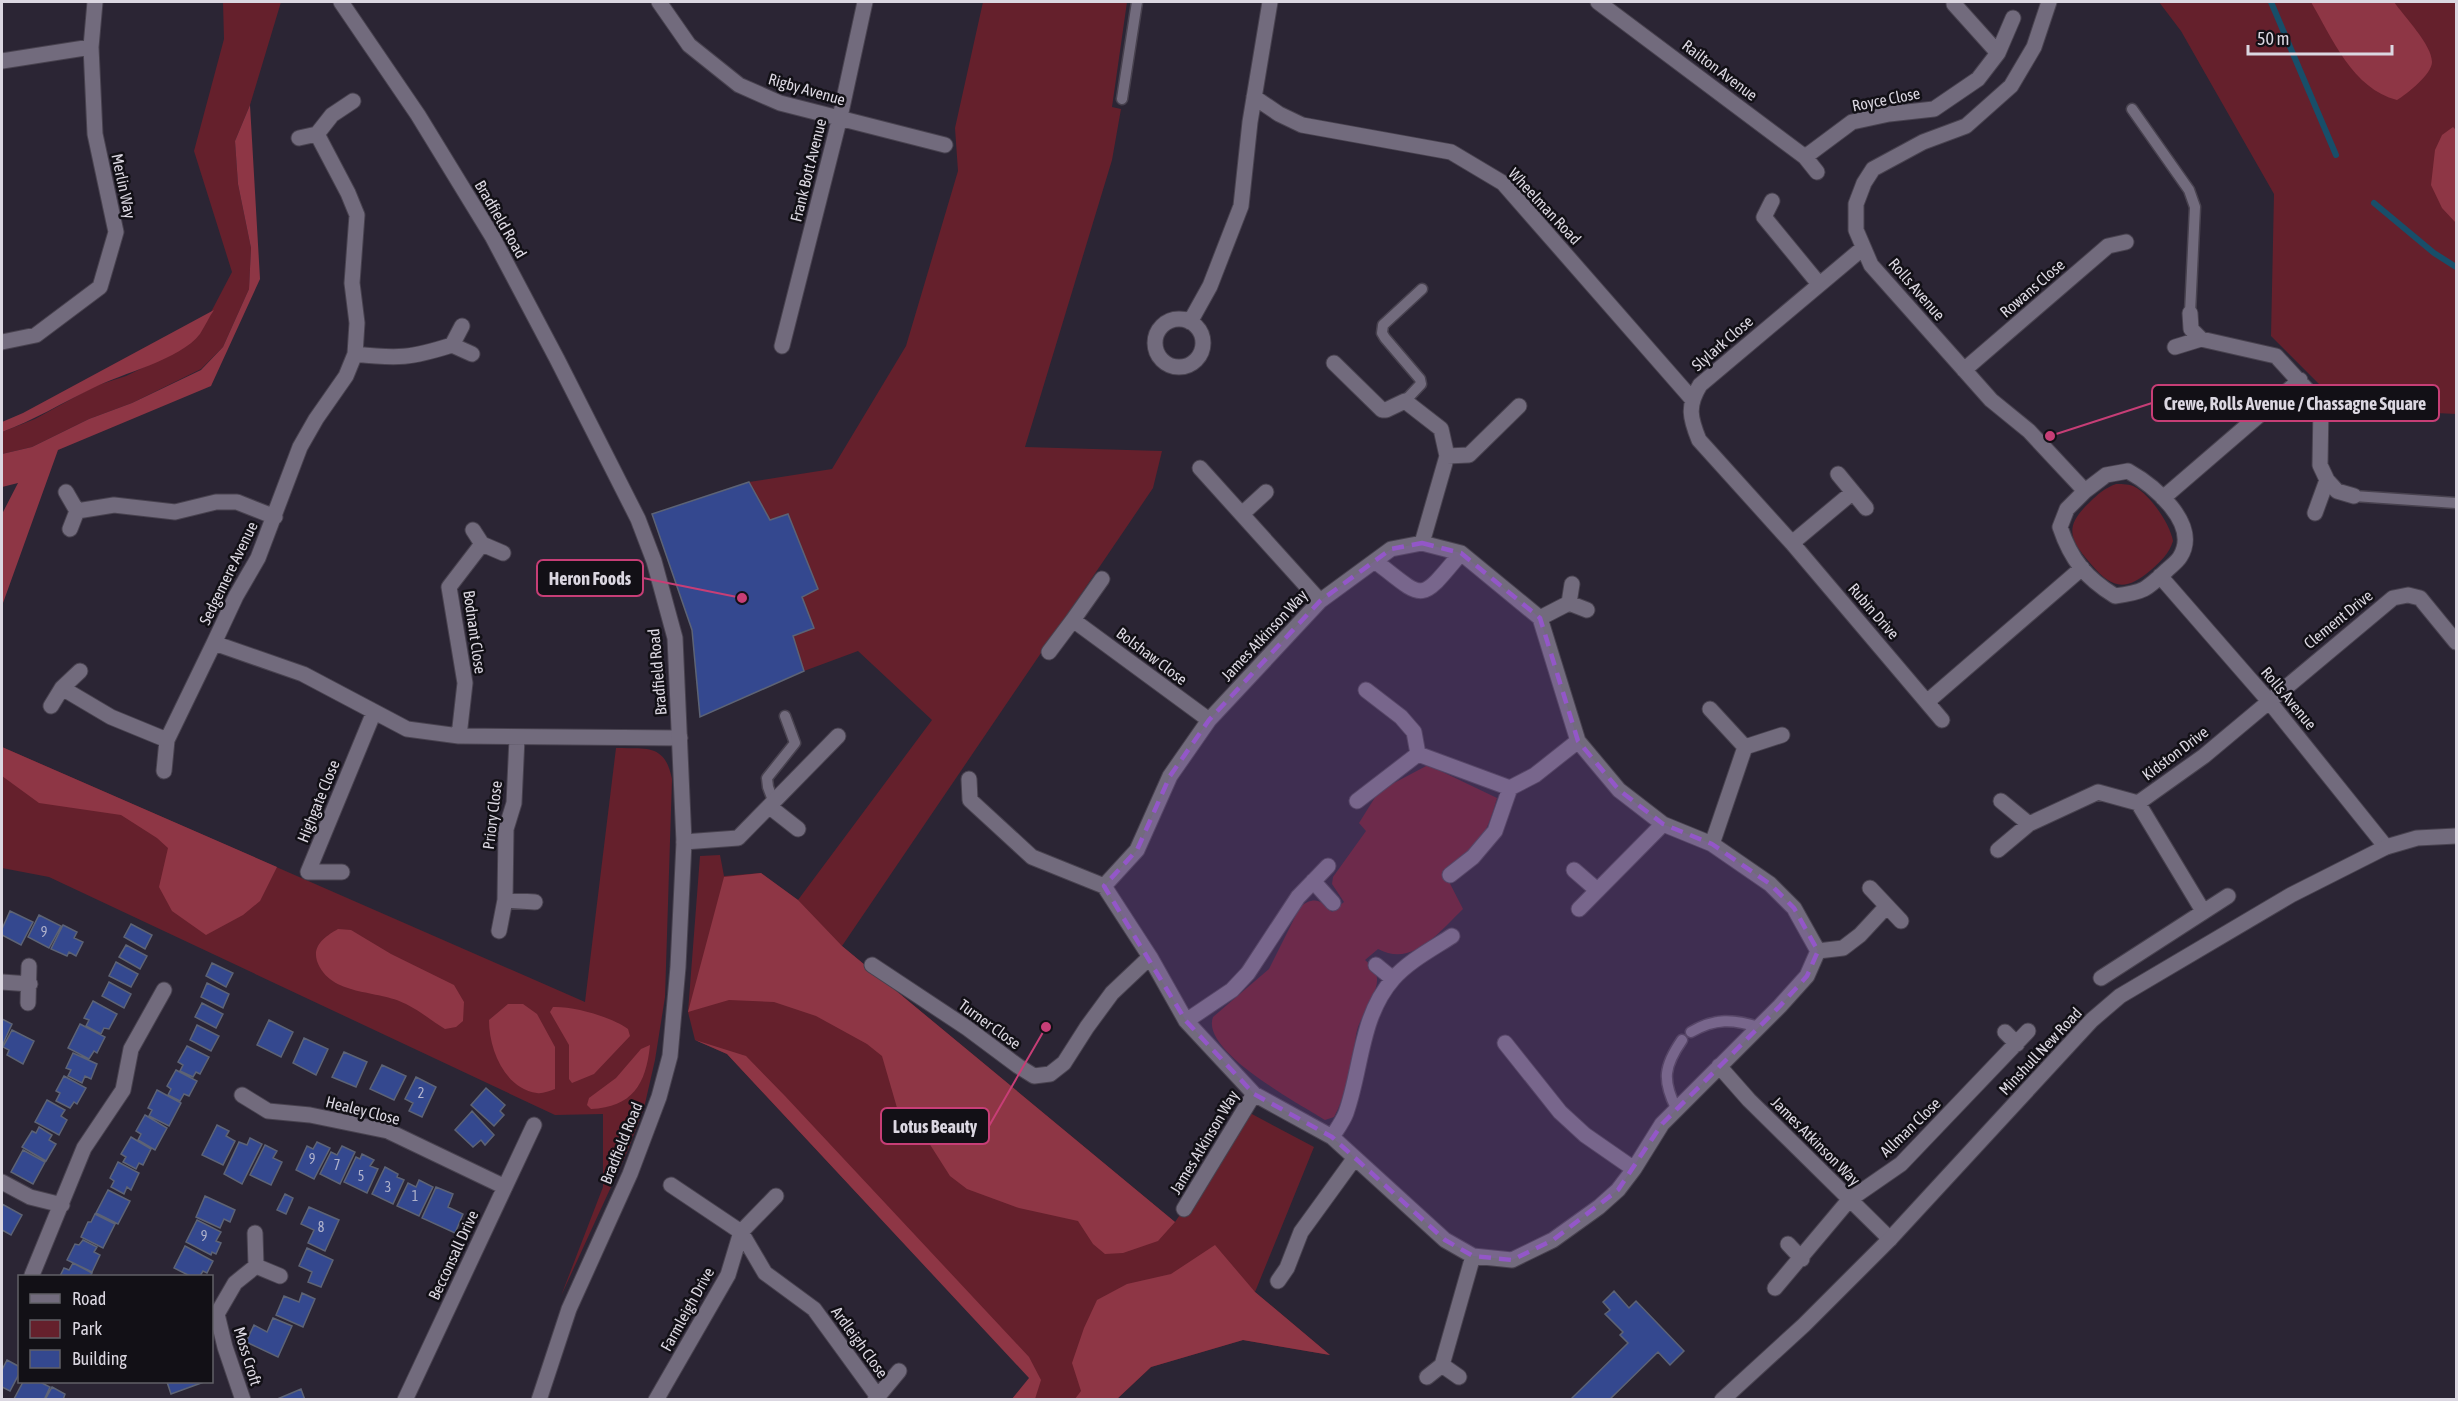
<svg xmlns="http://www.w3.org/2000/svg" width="2458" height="1401" viewBox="0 0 2458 1401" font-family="'Asap Condensed',sans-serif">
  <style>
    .green { fill: #65202c }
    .forest { fill: #8e3645 }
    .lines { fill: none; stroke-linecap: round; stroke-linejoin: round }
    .stream { stroke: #184e69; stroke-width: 6 }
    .building { fill: #34488f; stroke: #5d6375; stroke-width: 1.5 }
    .lane-casing { stroke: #48424f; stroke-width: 13 }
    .street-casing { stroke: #48424f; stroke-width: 17 }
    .secondary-casing { stroke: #48424f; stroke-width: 17 }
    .lane { stroke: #726b7d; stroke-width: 10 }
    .street { stroke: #726b7d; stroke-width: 15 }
    .secondary { stroke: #726b7d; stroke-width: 15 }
    .marked { fill: #9357c8; fill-opacity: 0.2; stroke: #9357c8; stroke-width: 4.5; stroke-dasharray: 12 8; stroke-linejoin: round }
    .labels { text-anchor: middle; stroke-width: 5; stroke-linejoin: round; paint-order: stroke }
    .number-label { font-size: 14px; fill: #b1b3cc }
    .street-label { font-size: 16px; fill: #dbd7e1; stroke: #121016 }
    .leader { fill: none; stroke: #c73e76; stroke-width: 2 }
    .callout-dot { fill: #c73e76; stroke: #121016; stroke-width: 2 }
    .callout { fill: #121016; stroke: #c73e76; stroke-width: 2 }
    .callout-label { font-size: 18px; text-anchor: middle; font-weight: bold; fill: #dbd7e1 }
  </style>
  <rect width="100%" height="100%" fill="#2b2534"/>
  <!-- green -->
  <path class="green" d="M223,2H281L250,105L235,141L238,184L251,248L249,289L223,347L201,369L132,403L89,419L32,447L2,454V432L35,419L95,386L126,376L183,348L199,335L232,272L194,151L224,39Z
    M983,2H1127L1112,107L1121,109L1112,160L1025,447L1162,451L1153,488L842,946L1175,1222L1250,1113L1314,1147L1255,1292L1330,1355L1243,1340L1151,1367L1117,1399H1012L1030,1378L727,1054L695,1040L688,1012L700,856L720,855L724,876L761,873L798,900L932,720L858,651L804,671L793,636L814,628L802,597L818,589L788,514L770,520L749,482L832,469L906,346L958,171L955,128Z
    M2159,2H2456V414L2335,408L2331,396L2271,336L2274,194L2181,31Z
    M2116,484C2123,484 2130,484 2135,487C2151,496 2170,524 2173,541C2169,554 2161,561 2151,570C2125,592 2112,589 2090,563C2069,539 2064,526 2090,502C2098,494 2105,488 2116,484Z
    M2,747L585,1002L616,748C646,749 665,743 672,779L665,997L655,1060L644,1108L627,1152L561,1296L603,1187V1114L555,1115L49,877L2,868Z
    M1428,765L1497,798C1486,837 1478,849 1443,870L1463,909C1440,931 1413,968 1378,949L1365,960C1371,965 1377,971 1377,979C1378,992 1363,1013 1358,1027C1355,1036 1355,1045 1354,1055C1349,1075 1344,1099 1334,1117L1325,1120C1300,1104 1200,1051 1213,1017L1269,969L1300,907C1314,896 1321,900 1332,912L1344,902L1332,884L1333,877L1366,831L1359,823L1379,791Z"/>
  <!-- forest -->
  <path class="forest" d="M2311,2H2394C2404,16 2432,45 2432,62C2432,74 2407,94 2397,100C2353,89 2332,38 2311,2Z
    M250,105L260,279L211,386L58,450L3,603L2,514L18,483L2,487V454L32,447L89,419L132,403L201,370L223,347L249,289L251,248L238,184L235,141Z
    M2453,127L2456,130V223L2442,208L2431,185L2435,150L2442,135Z
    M214,310C209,317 205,326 200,334C180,360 122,373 93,388C62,403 34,420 2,432V422L23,413Z
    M2,747L277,867L260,901L243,915L206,935L172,911L159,887L168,848L157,838L121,815L39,803L2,776Z
    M761,873L798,900L842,946L1175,1222L1158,1241L1123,1253L1105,1254L1093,1244L1078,1221L1019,1208L967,1189L950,1176L929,1143L902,1125L882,1056L867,1044L816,1016L774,1002L729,1000L688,1012L724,877Z
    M338,929L351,930L391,954L454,985L464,1002L463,1021L456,1027L445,1029C432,1021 420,1011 406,1004C378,989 330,997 317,961C312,945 326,936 338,929Z
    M508,1004H523L537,1014L555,1047V1089C549,1091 542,1094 537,1093C504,1088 489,1049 489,1020Z
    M553,1007C573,1006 612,1017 628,1029L630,1036L594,1074L572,1083L569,1079V1045L550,1012Z
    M695,1040L746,1056L785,1096L1029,1357L1041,1380L1035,1399H1012L1029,1378L727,1054Z
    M650,1045C646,1085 632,1107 591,1109L587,1105L589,1098L616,1078L641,1049Z
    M1215,1245L1255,1292L1330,1355L1243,1340L1151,1367L1117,1399H1075L1081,1391L1072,1363L1084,1328L1097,1300L1127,1284L1171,1274Z"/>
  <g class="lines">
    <!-- stream -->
    <path class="stream" d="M2271,2L2336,155
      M2374,203L2434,253L2456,267"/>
  </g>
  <!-- building -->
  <path class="building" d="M749,482L770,520L788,514L818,589L802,597L814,628L793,636L804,671L700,717L692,630L652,514Z
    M10,911L33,922L21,945L2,935V929Z
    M39,915L61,926L49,948L28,937Z
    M131,924L152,935L145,949L124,937Z
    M63,925L77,932L74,938L83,942L76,956L69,952L67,956L51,949Z
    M126,945L147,956L140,969L119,957Z
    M116,962L138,974L131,987L109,976Z
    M212,963L233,973L226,987L206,976Z
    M109,982L131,994L124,1008L102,996Z
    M207,983L229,994L223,1008L201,997Z
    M93,1001L117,1014L109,1029L104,1028L101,1034L86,1026L89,1020L84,1018Z
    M202,1003L223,1014L216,1028L195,1017Z
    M2,1019L12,1024L2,1046Z
    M269,1020L293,1032L281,1057L257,1045Z
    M80,1024L105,1037L97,1053L94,1051L89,1059L68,1048Z
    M197,1025L219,1036L211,1051L190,1040Z
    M12,1030L34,1041L23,1064L7,1055L9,1050L3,1047Z
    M304,1038L328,1049L316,1075L293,1063Z
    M187,1046L209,1057L200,1074L196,1072L193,1077L180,1071L183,1065L178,1062Z
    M344,1052L367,1062L356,1087L332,1077Z
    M73,1053L97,1064L91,1079L85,1076L82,1083L68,1076L71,1070L66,1068Z
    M382,1065L406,1076L394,1100L370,1089Z
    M176,1070L197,1081L189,1096L184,1094L180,1101L168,1095L171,1089L167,1086Z
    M64,1076L86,1088L77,1104L74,1102L70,1108L56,1101L60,1093L56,1091Z
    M416,1077L436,1087L422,1117L409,1111L413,1103L405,1099Z
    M486,1088L505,1105L500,1111L504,1115L494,1126L471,1105Z
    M157,1090L181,1103L169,1126L149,1116L152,1110L148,1108Z
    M47,1100L65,1110L61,1116L67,1120L59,1135L35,1122Z
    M472,1111L494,1135L485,1145L481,1140L473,1147L455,1130Z
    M145,1115L167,1128L155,1150L138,1140L141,1134L136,1131Z
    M217,1125L229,1131L226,1136L235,1141L223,1165L202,1155Z
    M39,1127L52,1135L49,1140L56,1144L46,1161L22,1147L32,1131L36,1133Z
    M131,1137L151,1149L143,1165L139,1163L136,1169L123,1162L126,1157L121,1154Z
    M250,1138L262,1144L242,1184L224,1174L239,1142L247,1145Z
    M317,1142L330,1148L314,1179L296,1170L307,1146L313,1149Z
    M265,1145L277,1151L273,1158L282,1162L271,1185L250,1175Z
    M342,1146L355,1152L340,1184L320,1174L331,1152L337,1155Z
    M23,1150L45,1162L33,1184L11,1172Z
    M362,1154L374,1160L370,1166L378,1169L367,1193L344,1182L356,1157L360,1159Z
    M118,1162L139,1173L131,1190L127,1187L124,1194L111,1187L114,1181L110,1178Z
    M385,1167L398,1174L397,1177L404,1180L393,1204L372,1194Z
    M419,1180L433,1187L419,1216L397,1206L408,1183L416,1187Z
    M436,1187L453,1194L448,1207L463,1214L455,1233L422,1218Z
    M108,1190L130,1201L118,1224L96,1213Z
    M285,1194L293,1198L286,1214L277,1210Z
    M205,1196L235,1210L230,1222L224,1219L220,1228L196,1217Z
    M2,1204L22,1215L11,1235L2,1230Z
    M309,1207L339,1220L325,1251L308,1243L314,1230L301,1224Z
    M95,1214L115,1224L103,1248L81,1237L88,1222H91Z
    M197,1220L221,1232L216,1241L221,1243L216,1254L212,1252L211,1255L186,1242Z
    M83,1240L97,1247L94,1252L100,1255L92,1272L67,1260L75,1244L79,1245Z
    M185,1246L213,1261L207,1273L203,1271L200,1276H190L174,1268Z
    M307,1248L333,1260L321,1287L308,1282L312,1272L299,1266Z
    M73,1263L92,1273L90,1276H60L64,1268L69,1270Z
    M1614,1291L1629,1308L1636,1301L1684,1351L1670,1365L1658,1352L1609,1400H1570L1628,1343L1620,1335L1623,1332L1605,1314L1610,1310L1603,1302Z
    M302,1293L315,1299L303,1327L276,1315L284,1296L299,1302Z
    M273,1318L292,1326L278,1357L246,1342L254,1325L267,1332Z
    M7,1360L20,1367V1372L10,1391L2,1387V1370Z
    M23,1382H40L50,1387L44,1400H16L14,1399Z
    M167,1382H204L171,1394Z
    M52,1387L65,1394L63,1400H45Z
    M301,1389L305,1400H275Z"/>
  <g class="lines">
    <defs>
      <path id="lane" d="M1122,99L1137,2
        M2132,109L2189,190L2195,207L2190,313
        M1405,401L1421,384L1420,379L1385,338L1382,333L1383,325L1422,289
        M2354,496L2456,503
        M774,803L768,787L767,778L795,743L785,716
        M1691,1032C1715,1018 1733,1019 1759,1027
        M1676,1108C1662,1080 1664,1066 1682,1040"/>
      <path id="street" d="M659,2L689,45L739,85L780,103L945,145
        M1598,2L1805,157L1817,172
        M2049,2L2034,47L2011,86L1966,126L1923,142L1873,169L1864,183L1856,204V230L1871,265L1991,400L2029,431L2085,491
        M1954,4L1998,53
        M2,61L91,47
        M1254,97L1279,114L1302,125L1451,152L1503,183L1692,399
        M317,134L348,193L357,215L352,283L357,323L355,354L346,376L316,419L300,447L258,558L236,596L214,643L303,674L407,729L459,736L680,738
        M299,138L317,134L332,115L353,101
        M1805,157L1852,122L1889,114L1934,109L1978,79L1998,53L2013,18
        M1772,201L1764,217L1819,284
        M1863,248L1700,385C1687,406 1690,418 1699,440L1792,543L1942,720
        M2190,313L2191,329L2201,339
        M1155 343a24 24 0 1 1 48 0a24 24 0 1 1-48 0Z
        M1190,322L1210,286L1241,206L1250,122L1270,2
        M2,342L36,335L100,287L116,232L95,134L91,47L95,2
        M452,345L472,354
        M782,346L840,117L865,2
        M2175,347L2201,339L2276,356L2321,405L2320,465L2327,480L2315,513
        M355,354C398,359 411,358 452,345L462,326
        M1334,363L1382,410H1386L1405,401L1441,429L1447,456L1422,543
        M1964,370L2108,246L2126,242
        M1447,456L1469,455L1519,406
        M1200,468L1320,601
        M2128,471C2153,485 2201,524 2180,557C2177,562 2171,566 2167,570C2146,590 2144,592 2115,596C2086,578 2071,560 2060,527L2067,509L2085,491L2106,475Z
        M1838,474L1866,508
        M2327,480L2337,491L2354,496
        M66,492L77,511
        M2163,498L2300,380
        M1242,514L1266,492
        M70,529L77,511L114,505L175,512L216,502H237L275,517
        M473,530L482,544L503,553
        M1422,543L1461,553L1540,618L1578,741L1619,790L1663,824L1712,844L1770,884L1794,908L1818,951L1807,976L1780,1006L1662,1124L1634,1169L1618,1190L1599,1207L1553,1240L1512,1260L1473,1256L1445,1240L1332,1137L1254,1094L1186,1021L1150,957L1104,886L1137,850L1170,776L1209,720L1320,601L1391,549Z
        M1792,543L1853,492
        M1375,561C1426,601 1419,603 1461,553
        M2160,576L2268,700L2386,847
        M1569,603L1572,584
        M1540,618L1569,603L1587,610
        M1073,620L1102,579
        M1049,652L1073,620L1209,720
        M62,688L111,717L167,740
        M1366,690L1401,717L1414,732L1418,754
        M1928,701L2082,568
        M51,706L62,688L80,671
        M1710,709L1745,747L1712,844
        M459,736L465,683L449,587L482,544
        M1745,747L1782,735
        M164,771L167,740L214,643
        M969,779L970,800L1032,857L1104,886
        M1357,801L1418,754L1510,788
        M2001,801L2029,824
        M2138,803L2203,911
        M770,807L798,829
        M684,842L738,838L838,736
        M1998,850L2029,824L2098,792L2138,803L2204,756L2393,598L2408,595L2420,598L2456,642
        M1574,870L1597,890
        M342,872H308L374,712
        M1450,875L1473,857L1495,831L1510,788L1535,775L1578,741
        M1313,881L1333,903
        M1870,888L1901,921
        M505,900L535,902
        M1579,909L1663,824
        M499,931L505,900L506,829L514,803L517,738
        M1818,951L1843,948L1860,935L1886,907
        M872,965L967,1028L1018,1066L1034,1076L1050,1074L1064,1063L1087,1027L1112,993L1150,957
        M1376,965L1393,979
        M2101,978L2228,896
        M2,982L30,984
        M28,1003L29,966
        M1186,1021L1232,990L1248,973L1298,897L1328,866
        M2005,1032L2017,1044
        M1505,1043L1560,1112L1585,1135L1634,1169
        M1719,1066L1749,1100L1890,1239
        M242,1095L268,1111L310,1115L388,1131L505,1187
        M1332,1137C1337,1129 1343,1121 1346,1113C1362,1068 1360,1017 1393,979C1409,961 1432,949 1452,936
        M2,1182L30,1197L62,1205
        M671,1185L741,1232L765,1273L814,1309L878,1397
        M1184,1209L1254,1094
        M255,1233L256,1266L280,1276
        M1788,1244L1802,1259
        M32,1275L84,1148L123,1090L131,1049L164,990
        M1278,1281L1287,1268L1301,1232L1354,1159
        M1775,1288L1849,1200L1901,1164L2028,1031
        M1442,1365L1459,1377
        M1427,1377L1442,1365L1473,1256
        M243,1400L225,1347L217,1314L235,1283L256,1266
        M405,1400L534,1125
        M656,1400L728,1275L741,1232L776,1196
        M875,1400L899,1371"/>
      <path id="secondary" d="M341,2L418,115L492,236L557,359L638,519L654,561L675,638L684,842L678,967L670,1056L659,1097L630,1174L569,1309L539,1400
        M1722,1400L1804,1325L1890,1239L2092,1020L2120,996L2291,895L2386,847L2417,838L2456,836"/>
    </defs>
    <!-- lane casing -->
    <use href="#lane" class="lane-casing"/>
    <!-- street casing -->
    <use href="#street" class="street-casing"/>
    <!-- secondary casing -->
    <use href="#secondary" class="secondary-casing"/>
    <!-- lane -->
    <use href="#lane" class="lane"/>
    <!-- street -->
    <use href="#street" class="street"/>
    <!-- secondary -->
    <use href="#secondary" class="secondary"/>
  </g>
  <!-- marked area -->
  <path class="marked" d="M1422,543L1461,553L1540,618L1578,741L1619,790L1663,824L1712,844L1770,884L1794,908L1818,951L1807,976L1780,1006L1662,1124L1618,1190L1553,1240L1512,1260L1473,1256L1445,1240L1332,1137L1254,1094L1186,1021L1104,886L1137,850L1170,776L1209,720L1320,601L1391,549Z"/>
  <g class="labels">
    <!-- number labels -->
    <g class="number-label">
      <text x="44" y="937">9</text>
      <text x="421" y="1098">2</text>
      <text x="312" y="1164">9</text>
      <text x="337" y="1170">7</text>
      <text x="361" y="1181">5</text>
      <text x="388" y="1192">3</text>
      <text x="415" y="1201">1</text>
      <text x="321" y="1232">8</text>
      <text x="204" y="1241">9</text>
    </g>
    <!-- street labels -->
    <g class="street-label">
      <text transform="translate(1720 70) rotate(37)" y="6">Railton Avenue</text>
      <text transform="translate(807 89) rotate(16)" y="6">Rigby Avenue</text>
      <text transform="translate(1886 99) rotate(-11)" y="6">Royce Close</text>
      <text transform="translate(808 170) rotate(-76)" y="6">Frank Bott Avenue</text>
      <text transform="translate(124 186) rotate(78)" y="6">Merlin Way</text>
      <text transform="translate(1545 206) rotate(47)" y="6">Wheelman Road</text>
      <text transform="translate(501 219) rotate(60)" y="6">Bradfield Road</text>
      <text transform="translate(2032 288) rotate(-41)" y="6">Rowans Close</text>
      <text transform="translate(1917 289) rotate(49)" y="6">Rolls Avenue</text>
      <text transform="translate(1722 343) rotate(-41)" y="6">Slylark Close</text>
      <text transform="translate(228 573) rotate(-64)" y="6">Sedgemere Avenue</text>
      <text transform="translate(1874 611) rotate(49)" y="6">Rubin Drive</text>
      <text transform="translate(2338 619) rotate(-39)" y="6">Clement Drive</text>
      <text transform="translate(475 632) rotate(82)" y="6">Bodnant Close</text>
      <text transform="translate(1264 635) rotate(-47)" y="6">James Atkinson Way</text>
      <text transform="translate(1152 656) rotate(37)" y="6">Bolshaw Close</text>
      <text transform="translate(657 672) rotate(-95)" y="6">Bradfield Road</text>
      <text transform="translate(2289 698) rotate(50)" y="6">Rolls Avenue</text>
      <text transform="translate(2175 753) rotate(-37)" y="6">Kidston Drive</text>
      <text transform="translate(318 801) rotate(-68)" y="6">Highgate Close</text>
      <text transform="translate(492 815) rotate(-83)" y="6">Priory Close</text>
      <text transform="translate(990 1024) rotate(36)" y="6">Turner Close</text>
      <text transform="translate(2040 1051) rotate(-47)" y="6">Minshull New Road</text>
      <text transform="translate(363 1110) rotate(14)" y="6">Healey Close</text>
      <text transform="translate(1910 1127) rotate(-44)" y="6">Allman Close</text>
      <text transform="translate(1816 1141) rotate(45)" y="6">James Atkinson Way</text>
      <text transform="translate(1204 1142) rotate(-59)" y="6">James Atkinson Way</text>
      <text transform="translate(621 1143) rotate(-68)" y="6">Bradfield Road</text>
      <text transform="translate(453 1255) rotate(-65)" y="6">Becconsall Drive</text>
      <text transform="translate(687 1309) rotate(-61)" y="6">Farmleigh Drive</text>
      <text transform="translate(860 1342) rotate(54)" y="6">Ardleigh Close</text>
      <text transform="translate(248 1356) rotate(73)" y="6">Moss Croft</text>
    </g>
  </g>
  <!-- callouts -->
  <path class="leader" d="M2050 436L2152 403M742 598L643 578M1046 1027L989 1126"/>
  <g class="callout-dot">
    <circle cx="2050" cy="436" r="6"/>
    <circle cx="742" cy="598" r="6"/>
    <circle cx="1046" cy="1027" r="6"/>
  </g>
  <g class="callout">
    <rect x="2152" y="385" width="287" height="36" rx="6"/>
    <rect x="537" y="560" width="106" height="36" rx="6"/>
    <rect x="881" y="1108" width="108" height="36" rx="6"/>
  </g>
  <g class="callout-label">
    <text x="2295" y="410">Crewe, Rolls Avenue / Chassagne Square</text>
    <text x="590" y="585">Heron Foods</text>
    <text x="935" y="1133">Lotus Beauty</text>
  </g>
  <!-- border -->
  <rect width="2458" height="1401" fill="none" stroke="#dbd7e1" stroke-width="6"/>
  <!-- legend -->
  <rect x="18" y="1275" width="195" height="108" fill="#121016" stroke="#626067" stroke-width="1.5"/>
  <rect x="30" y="1294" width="30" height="9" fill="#726b7d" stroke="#626067" stroke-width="1.5"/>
  <text x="72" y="1305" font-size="18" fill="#dbd7e1">Road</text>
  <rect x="30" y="1320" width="30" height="18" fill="#65202c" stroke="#626067" stroke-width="1.5"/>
  <text x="72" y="1335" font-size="18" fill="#dbd7e1">Park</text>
  <rect x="30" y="1350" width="30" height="18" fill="#34488f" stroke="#626067" stroke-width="1.5"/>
  <text x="72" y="1365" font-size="18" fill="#dbd7e1">Building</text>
  <!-- scale -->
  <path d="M2248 45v9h144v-9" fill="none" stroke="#dbd7e1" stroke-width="3"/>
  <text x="2257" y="45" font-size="18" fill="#dbd7e1" stroke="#121016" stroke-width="4.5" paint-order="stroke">50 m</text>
</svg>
